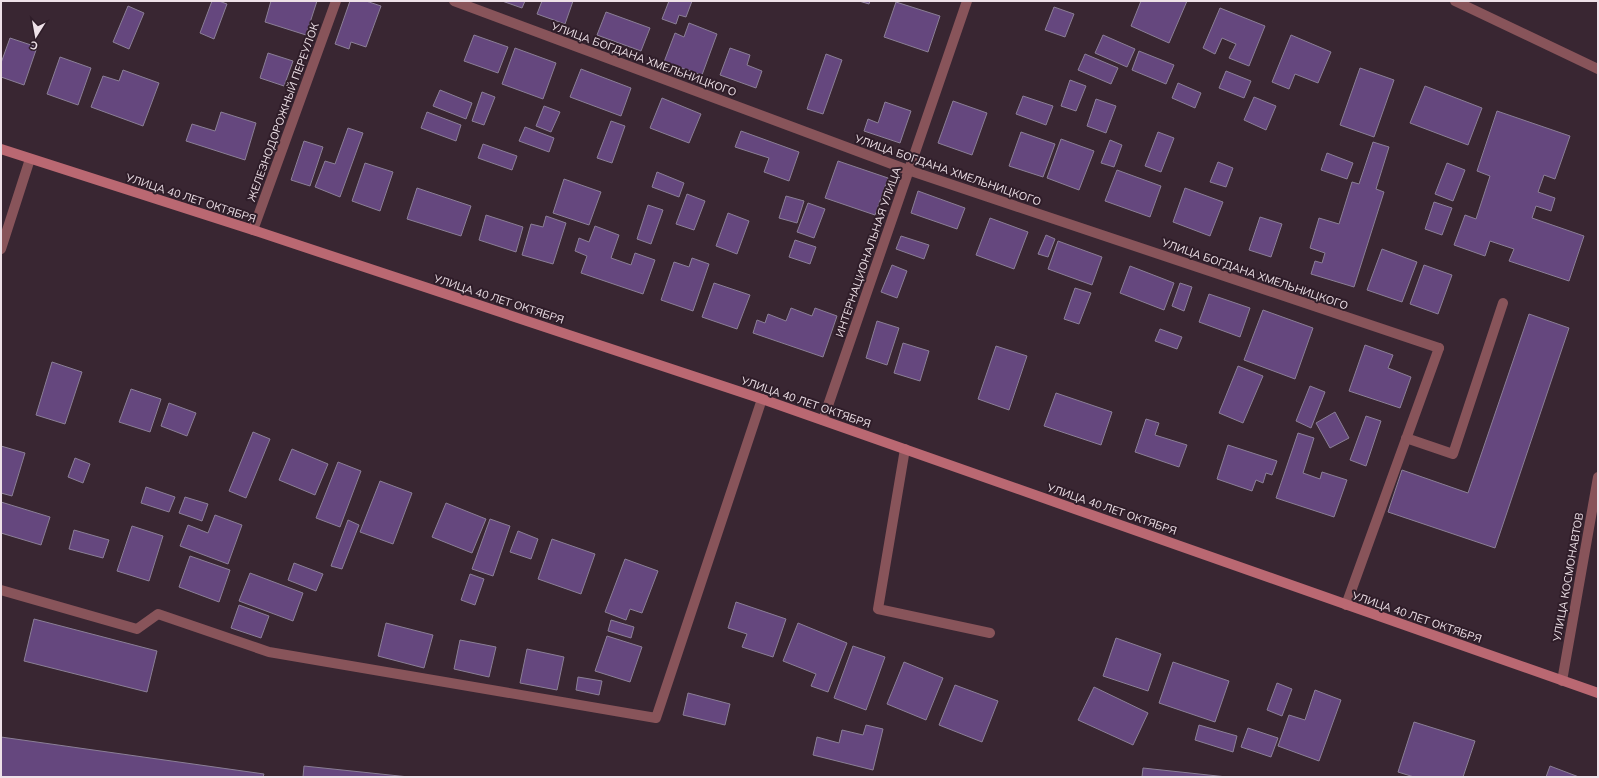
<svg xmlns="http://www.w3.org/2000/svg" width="1599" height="778" viewBox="0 0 1599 778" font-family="Mulish,sans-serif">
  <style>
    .building { fill: #65477e; stroke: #8b7f96 }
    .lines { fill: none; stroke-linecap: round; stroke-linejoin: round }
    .lane { stroke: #88545a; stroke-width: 10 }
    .street { stroke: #88545a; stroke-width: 10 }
    .secondary { stroke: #ba6872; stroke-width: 10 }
    .labels { text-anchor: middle; stroke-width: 4; stroke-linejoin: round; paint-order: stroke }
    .street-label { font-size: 11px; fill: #eee1e8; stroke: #2f1d29 }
  </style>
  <rect width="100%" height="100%" fill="#392632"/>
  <!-- building -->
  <path class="building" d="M212,1H219L227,4L214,39L200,33Z
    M271,1H317L306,35L265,22Z
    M350,1H366L381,6L366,47L351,42L349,49L335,44Z
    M502,1H525L522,8Z
    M542,1H573L565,24L537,14Z
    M669,1H692L686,17L679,15L676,24L662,19Z
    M859,1H870L869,4Z
    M1141,1H1187L1169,43L1131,26Z
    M896,2L940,16L928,52L884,37Z
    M128,6L144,13L129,49L113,42Z
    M1054,7L1074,14L1065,37L1045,30Z
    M1220,8L1265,26L1249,66L1229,58L1236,44L1222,38L1215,54L1203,48Z
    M606,12L650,28L641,51L597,35Z
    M689,23L717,34L702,75L664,62L675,33L684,37Z
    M474,35L508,47L498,73L464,61Z
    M1103,35L1135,49L1127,67L1095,53Z
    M1291,35L1331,52L1318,83L1295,74L1289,89L1272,82Z
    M10,38L37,47L24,85L1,77V63Z
    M515,48L556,63L543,99L502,84Z
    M730,48L750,55L747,65L762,71L756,88L720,75Z
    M1139,51L1174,65L1166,84L1132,70Z
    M268,53L293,61L284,86L260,78Z
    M826,54L842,60L823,114L807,109Z
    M1085,54L1118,68L1111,84L1078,70Z
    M60,57L91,68L78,105L47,94Z
    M1360,68L1394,80L1374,137L1340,125Z
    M581,69L631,88L621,116L570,97Z
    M123,70L159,83L143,126L91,107L103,76L119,81Z
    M1226,71L1251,81L1244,98L1219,88Z
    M1070,80L1086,86L1076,111L1061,106Z
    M1178,83L1201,93L1195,108L1172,98Z
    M1425,86L1482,108L1468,145L1410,123Z
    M440,90L472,103L466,119L433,106Z
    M482,92L495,97L484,125L472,121Z
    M1023,96L1053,106L1046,125L1016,114Z
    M1254,97L1276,106L1266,130L1244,120Z
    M662,98L701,114L689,143L650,128Z
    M1096,99L1116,106L1106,133L1087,126Z
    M953,101L987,113L972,155L938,143Z
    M885,102L911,111L900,143L864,131L868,119L878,123Z
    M544,106L560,112L551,132L536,126Z
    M1497,111L1570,136L1555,179L1544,175L1538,192L1555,198L1551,211L1536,206L1532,218L1584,236L1569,281L1509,261L1514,249L1490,241L1485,256L1454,245L1465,215L1476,219L1490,176L1477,171Z
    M221,112L256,123L245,160L186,141L192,124L215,131Z
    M427,112L461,125L456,141L421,128Z
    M611,121L625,126L612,163L597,158Z
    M525,127L554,138L549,152L519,141Z
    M348,128L363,133L340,197L315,187L325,161L335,164Z
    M741,131L799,152L789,181L764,172L769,158L735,147Z
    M1021,132L1055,144L1043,177L1009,166Z
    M1158,132L1174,138L1161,172L1145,166Z
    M1061,139L1094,151L1079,190L1047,178Z
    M1110,140L1122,145L1114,167L1101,163Z
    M304,141L323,147L310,186L291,180Z
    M1373,142L1389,147L1376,189L1384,192L1354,287L1311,274L1315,261L1322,263L1325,253L1310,248L1319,218L1339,224L1352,182L1359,184Z
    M483,144L517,156L512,170L478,158Z
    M1327,153L1353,163L1347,179L1321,170Z
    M838,161L888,178L875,215L825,198Z
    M1218,162L1233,168L1226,187L1210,182Z
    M365,163L393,172L380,211L352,201Z
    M1447,163L1465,170L1453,201L1435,194Z
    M1117,170L1161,186L1150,217L1105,201Z
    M657,172L684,183L679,197L652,187Z
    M564,179L601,192L589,225L553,213Z
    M417,188L471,206L461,236L407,219Z
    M1185,188L1223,202L1210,236L1173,222Z
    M918,191L965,208L957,229L911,213Z
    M687,194L705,201L694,230L676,224Z
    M786,196L804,201L797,223L779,218Z
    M1434,202L1452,208L1442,235L1425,229Z
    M808,203L825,209L814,238L797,232Z
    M648,205L663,210L651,244L637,239Z
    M728,213L749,221L737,254L716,246Z
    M486,215L523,227L516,252L479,240Z
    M546,216L566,223L553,264L522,255L531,224L543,227Z
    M1260,217L1282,224L1271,257L1249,250Z
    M990,218L1028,232L1014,269L976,255Z
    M595,226L619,235L611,258L631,265L635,253L655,260L643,294L581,273L587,256L575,251L579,238L589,242Z
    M1046,235L1055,239L1048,257L1038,254Z
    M901,236L929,245L924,259L896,249Z
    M795,240L816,247L810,264L789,257Z
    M1058,241L1102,257L1092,285L1048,269Z
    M1382,249L1417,262L1402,302L1367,290Z
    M692,258L709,264L693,311L661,300L674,262L689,267Z
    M892,265L907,271L897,298L881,292Z
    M1424,265L1452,275L1438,314L1410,304Z
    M1130,266L1174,283L1164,310L1120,293Z
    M714,283L750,295L737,329L702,317Z
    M1180,283L1192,287L1184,311L1172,306Z
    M1075,288L1091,293L1079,324L1064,319Z
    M1209,294L1250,308L1240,337L1199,322Z
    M791,308L812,316L815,308L837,316L823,357L753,333L757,320L765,323L768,314L786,321Z
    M1263,310L1313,328L1295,379L1244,360Z
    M1529,314L1569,328L1495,548L1388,512L1402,470L1468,493Z
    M877,321L899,328L887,365L866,358Z
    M1160,329L1182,337L1177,349L1155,341Z
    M903,343L929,351L920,381L894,373Z
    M1365,345L1393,355L1388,368L1411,377L1400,408L1349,391Z
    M996,346L1027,356L1009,410L978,399Z
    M52,362L82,372L65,424L36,415Z
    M1238,366L1263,376L1243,423L1219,413Z
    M1310,386L1325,392L1311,428L1296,421Z
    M131,389L161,399L150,432L119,422Z
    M1056,393L1112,412L1101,445L1044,426Z
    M169,403L196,413L187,436L161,426Z
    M1335,412L1349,438L1330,448L1316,423Z
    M1366,416L1381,421L1366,466L1350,460Z
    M1146,419L1159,423L1155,435L1187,445L1179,467L1135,452Z
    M253,432L270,439L246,498L229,491Z
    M1298,433L1314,438L1303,473L1320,479L1322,472L1347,480L1334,517L1276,498Z
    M1228,445L1277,461L1272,475L1266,473L1263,483L1256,480L1252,491L1217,479Z
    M1,446L25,453L12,496L1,493Z
    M292,449L328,464L315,495L279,480Z
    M75,458L90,464L83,483L68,477Z
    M338,462L361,471L340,527L316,518Z
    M380,481L412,493L393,544L360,532Z
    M146,487L175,497L169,512L141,503Z
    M185,497L208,504L202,521L179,513Z
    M1,502L50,517L41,545L1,533Z
    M446,503L486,519L472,553L432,537Z
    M215,515L242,525L228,564L180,546L188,525L208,533Z
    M490,519L510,526L493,576L472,569Z
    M348,520L359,525L342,569L331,566Z
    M132,526L163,536L149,581L117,571Z
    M74,530L109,540L103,558L69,549Z
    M518,531L538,539L531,559L510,552Z
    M552,539L595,554L581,594L538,579Z
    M190,556L230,570L219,602L179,587Z
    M625,559L658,571L642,613L630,609L626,620L605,612Z
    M294,563L323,574L316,591L288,580Z
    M250,573L303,593L293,621L239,601Z
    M470,574L484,579L475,605L461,600Z
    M736,602L786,619L773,657L742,647L747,634L728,628Z
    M239,605L269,616L261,638L231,628Z
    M34,619L157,651L147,692L24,661Z
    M611,620L634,627L631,638L608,631Z
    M386,623L433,635L424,668L378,656Z
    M798,623L847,643L828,692L811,686L816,674L783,661Z
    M607,636L642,647L630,682L595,671Z
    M1116,638L1161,654L1148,691L1103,676Z
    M460,640L496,647L489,677L454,669Z
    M853,646L885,657L866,710L834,698Z
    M527,649L564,657L557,690L520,683Z
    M904,662L943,678L926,720L887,704Z
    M1173,662L1229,681L1215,722L1159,703Z
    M578,677L602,681L599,695L576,690Z
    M1277,683L1292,689L1282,716L1267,710Z
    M955,685L998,701L982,742L939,725Z
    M1094,687L1148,713L1133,745L1078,720Z
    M1315,690L1341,700L1319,761L1278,746L1289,715L1305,720Z
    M688,693L730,704L725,725L683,715Z
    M1414,722L1475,741L1463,777H1414L1398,772Z
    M866,725L883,729L873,770L813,755L817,737L839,743L842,730L863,735Z
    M1199,725L1237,736L1233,752L1195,740Z
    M1248,728L1278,738L1271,757L1241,747Z
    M1,737L264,774L263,777H1Z
    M304,766L409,777H303Z
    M1550,766L1579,777H1546Z
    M1143,768L1227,777H1142Z"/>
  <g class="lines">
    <!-- lane -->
    <path class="lane" d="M1,249L30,159
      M1406,438L1453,454L1503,303
      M905,449L878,609L990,633
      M1346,605L1439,348"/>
    <!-- street -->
    <path class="street" d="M454,1L908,170L1439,348
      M1455,1L1598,69
      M253,230L336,1
      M823,420L967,1
      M1,590L137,629L158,614L269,652L656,718L762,399
      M1562,681L1598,477"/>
    <!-- secondary -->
    <path class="secondary" d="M1,149L253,230L762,399L1598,693"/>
  </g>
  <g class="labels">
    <!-- street labels -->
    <g class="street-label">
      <text transform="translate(644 59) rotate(20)" y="4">УЛИЦА БОГДАНА ХМЕЛЬНИЦКОГО</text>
      <text transform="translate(283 112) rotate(-70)" y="4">ЖЕЛЕЗНОДОРОЖНЫЙ ПЕРЕУЛОК</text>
      <text transform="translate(948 170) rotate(19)" y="4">УЛИЦА БОГДАНА ХМЕЛЬНИЦКОГО</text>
      <text transform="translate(191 198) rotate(18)" y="4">УЛИЦА 40 ЛЕТ ОКТЯБРЯ</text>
      <text transform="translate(868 252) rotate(-71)" y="4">ИНТЕРНАЦИОНАЛЬНАЯ УЛИЦА</text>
      <text transform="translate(1255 274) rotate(19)" y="4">УЛИЦА БОГДАНА ХМЕЛЬНИЦКОГО</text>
      <text transform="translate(499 299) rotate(18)" y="4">УЛИЦА 40 ЛЕТ ОКТЯБРЯ</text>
      <text transform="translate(806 402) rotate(19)" y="4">УЛИЦА 40 ЛЕТ ОКТЯБРЯ</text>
      <text transform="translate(1112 509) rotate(19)" y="4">УЛИЦА 40 ЛЕТ ОКТЯБРЯ</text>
      <text transform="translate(1568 577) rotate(-80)" y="4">УЛИЦА КОСМОНАВТОВ</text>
      <text transform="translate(1417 617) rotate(19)" y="4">УЛИЦА 40 ЛЕТ ОКТЯБРЯ</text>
    </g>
  </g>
  <!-- border -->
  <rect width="1599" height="778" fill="none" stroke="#eee1e8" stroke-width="4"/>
  <!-- north arrow -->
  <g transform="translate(36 36) rotate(191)" stroke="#2f1d29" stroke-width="3" paint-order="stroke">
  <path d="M0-3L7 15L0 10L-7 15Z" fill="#eee1e8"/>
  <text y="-6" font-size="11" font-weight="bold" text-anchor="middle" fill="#eee1e8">С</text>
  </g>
</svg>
